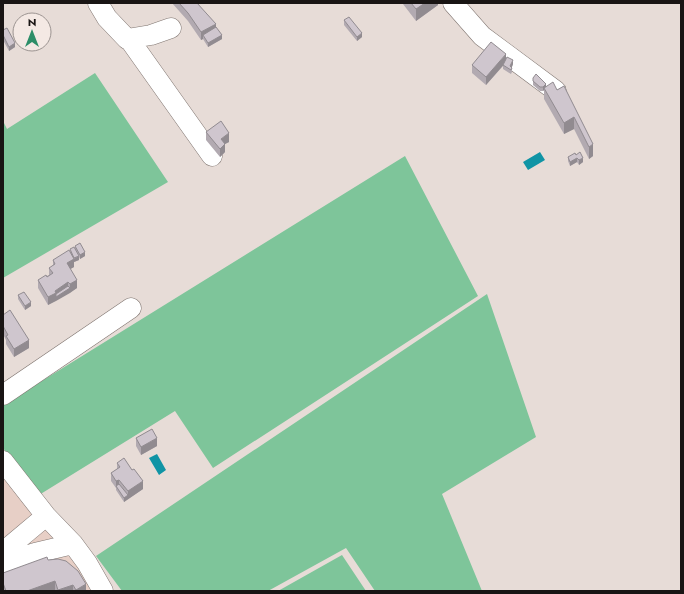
<svg xmlns="http://www.w3.org/2000/svg" width="684" height="594" viewBox="0 0 684 594" font-family="Jost,sans-serif">
  <style>
    .commercial { fill: #e7cfc6 }
    .green { fill: #7ec59a }
    .water { fill: #1094a5 }
    .lines { fill: none; stroke-linecap: round; stroke-linejoin: round }
    .minor-casing { stroke: #807671; stroke-width: 21 }
    .minor { stroke: #fff; stroke-width: 20 }
    .wall { fill: #b2aab1 }
    .shaded-wall { fill: #918b90 }
    .building { fill: #cfc6ce; stroke: #918b90 }
  </style>
  <rect width="100%" height="100%" fill="#e7dcd7"/>
  <!-- commercial -->
  <path class="commercial" d="M3,466L74,561L94,591H3Z"/>
  <!-- green -->
  <path class="green" d="M95,73L168,182L3,278V121L7,129Z
    M405,156L478,296L213,468L175,411L39,495L3,448V405Z
    M487,294L536,437L442,494L482,591H375L346,548L268,591H122L96,556Z
    M342,555L366,591H278Z"/>
  <!-- water -->
  <path class="water" d="M540,152L545,160L528,170L523,162Z
    M157,454L166,470L159,475L149,458Z"/>
  <g class="lines">
    <defs>
      <path id="minor" d="M98,3L107,18L127,39L151,35L171,28
        M453,3L482,36L556,91
        M129,39L212,156
        M3,395L131,308
        M3,461L46,516L73,544L87,563L103,591
        M3,552L46,516
        M3,563H6L35,553L73,544"/>
    </defs>
    <!-- minor casing -->
    <use href="#minor" class="minor-casing"/>
    <!-- minor -->
    <use href="#minor" class="minor"/>
  </g>
  <!-- wall -->
  <path class="wall" d="M172,3H197L216,27L222,39L208,47L203,39L201,40L188,21Z
    M403,3H438V5L416,21L403,4Z
    M344,20L362,37L357,41L344,25Z
    M3,30L15,47L9,51L3,40Z
    M506,59L513,64L512,67V72L511,74L503,69V66L486,85L472,73V65Z
    M533,78L546,86L557,90L564,86L593,156L589,159L574,129L564,134L544,99V90L543,91H540L533,85Z
    M206,132L229,142L225,144V152L220,157L206,140Z
    M576,155L583,162L579,165L577,162L570,166L568,161V157Z
    M75,246L85,256L80,259L79,257V260L74,262V267L70,269L77,288L48,305L38,288V280L49,275V268L53,266V260L75,249Z
    M18,295L31,306L25,310L18,299Z
    M3,315L29,348L14,357L6,344V340L3,334Z
    M136,438L157,446L141,455L136,446Z
    M117,463L143,489L124,502L116,490V488L111,481V473L117,469Z
    M48,560L86,591H3V573Z"/>
  <!-- shaded-wall -->
  <path class="shaded-wall" d="M425,3H438V5L416,21V9Z
    M216,24V32L203,35V39L201,40V32Z
    M362,33V37L357,41V37Z
    M222,35V39L208,47V43Z
    M15,43V47L9,51V47Z
    M506,54V62L486,85V77Z
    M513,60V64L511,69L510,66Z
    M546,84V88H544V90L543,91V87Z
    M574,117V129L564,134V123Z
    M229,133V142L225,144V152L220,157V149L221,139Z
    M593,144V156L589,159V147Z
    M577,158V162L570,166V162Z
    M583,158V162L579,165V160Z
    M85,252V256L80,259V255Z
    M79,256V260L74,262V267L67,271V263Z
    M77,280V288L70,293V284Z
    M68,282V289L70,288V293L56,301V296V301L48,305V297L55,291Z
    M31,302V306L25,310V306Z
    M29,340V348L14,357V349Z
    M157,438V446L141,455V447Z
    M119,480V488L116,487V481Z
    M143,481V489L124,502V498L128,495V491Z
    M55,581V591H27Z
    M86,584V591H76V590Z
    M73,585V591H58V590Z"/>
  <!-- building -->
  <path class="building" d="M179,3H197L216,24L201,32L188,13Z
    M411,3H425L416,9Z
    M349,17L362,33L357,37L344,20Z
    M216,27L222,35L208,43L203,35Z
    M7,28L15,43L9,47L3,35V30Z
    M491,42L506,54L486,77L472,65Z
    M507,57L513,60L510,66L512,68L511,70L503,65Z
    M536,74L546,84L543,87H540L533,81V78Z
    M553,82L557,90L564,86L593,144L589,147L574,117L564,123L544,88Z
    M221,121L229,133L221,139L225,144L220,149L206,132Z
    M580,152L583,158L579,160L577,158L570,162L568,157L575,153L576,155Z
    M80,243L85,252L80,255L75,246Z
    M74,247L79,256L74,258L70,249Z
    M69,250L74,259L67,263L77,280L70,284L68,282L55,291L56,293L48,297L38,280L46,275L47,277L53,273L49,268L55,264L53,260Z
    M68,286L70,288L56,297V294Z
    M24,292L31,302L25,306L18,295Z
    M10,310L29,340L14,349L6,336L8,335L3,326V315Z
    M152,429L157,438L141,447L136,438Z
    M124,458L132,470L134,469L143,481L128,491L119,480L116,481L111,473L120,467L117,463Z
    M119,484L128,495L124,498L116,486Z
    M47,557L48,560L58,559L66,561L78,571L86,584L76,590L73,585L58,590L55,581L27,591H6L3,583V573Z"/>
  <!-- border -->
  <rect width="684" height="594" fill="none" stroke="#191514" stroke-width="8"/>
  <!-- north arrow -->
  <g transform="translate(32 32)"><circle r="19" fill="#f4e9e4" stroke="#9c9491"/>
  <path d="M0-3L7 15L0 10L-7 15Z" fill="#2d8e68"/>
  <text y="-6" font-size="11" font-weight="bold" text-anchor="middle" fill="#191514">N</text>
  </g>
</svg>
